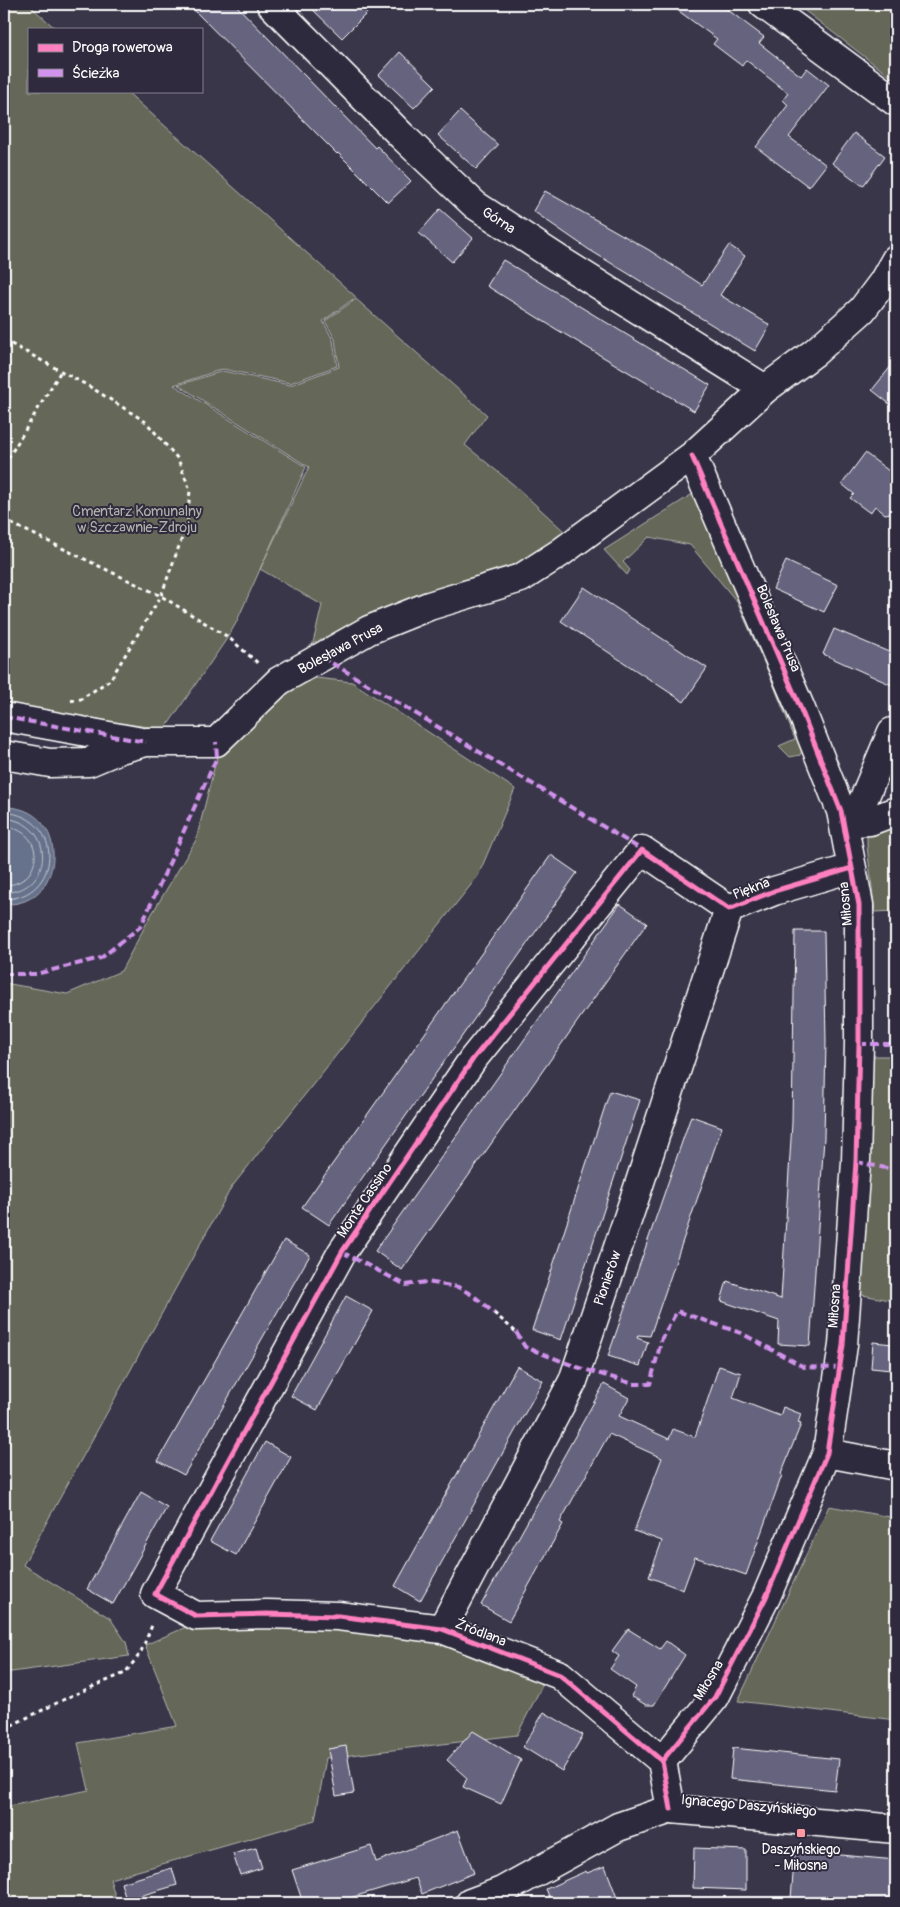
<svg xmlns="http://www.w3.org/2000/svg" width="900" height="1907" viewBox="0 0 900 1907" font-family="Pangolin,sans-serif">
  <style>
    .green { fill: #656758; stroke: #b2b3ac }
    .water { fill: #66728b; stroke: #a3aab9 }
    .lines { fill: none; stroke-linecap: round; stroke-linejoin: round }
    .shore { stroke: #c2c7d1; stroke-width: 1 }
    .building { fill: #66647f; stroke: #fff }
    .minor-casing { stroke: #fff; stroke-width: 31 }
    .path { stroke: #fff; stroke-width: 3; stroke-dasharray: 4 4; stroke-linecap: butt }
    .minor { stroke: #2f2a3d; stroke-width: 28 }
    .quiet { stroke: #d193ec; stroke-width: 4; stroke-dasharray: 8 4; stroke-linecap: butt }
    .cycleway-casing { stroke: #2f2a3d; stroke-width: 8 }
    .cycleway { stroke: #ff80c0; stroke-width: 5 }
    .poi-dot { fill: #ff9aa2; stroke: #2f2a3d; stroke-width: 2 }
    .labels { text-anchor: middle; stroke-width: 4; stroke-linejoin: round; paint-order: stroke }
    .street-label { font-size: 14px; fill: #fff; stroke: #2f2a3d }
    .park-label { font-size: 14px; fill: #b2b3ac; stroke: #2f2a3d }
    .poi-label { font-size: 14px; fill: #fff; stroke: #2f2a3d }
  </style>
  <rect width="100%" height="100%" fill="#3a364a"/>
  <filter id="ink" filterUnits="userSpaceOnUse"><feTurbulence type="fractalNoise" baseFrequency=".02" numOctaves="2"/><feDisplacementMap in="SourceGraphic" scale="10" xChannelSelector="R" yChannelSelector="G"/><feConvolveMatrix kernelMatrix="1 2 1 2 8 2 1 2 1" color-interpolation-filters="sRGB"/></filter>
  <g filter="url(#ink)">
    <!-- green -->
    <path class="green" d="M4,4H28L56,29H29V91H126L356,297L323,321L333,340L337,366L290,383L223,369L174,385L306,467L236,623L228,637L165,729L47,714L4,705Z
      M796,4H896V81Z
      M356,299L487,415L465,445L514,485L566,533L527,563L312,647L322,605L260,569L309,467L178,385L223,371L290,385L339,367L335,339L325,321Z
      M691,495L695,497L804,747L800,755L790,757L779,746L795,739L770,676L737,602L690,545L649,537L623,562L630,570L627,575L604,550Z
      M316,678L352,682L515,789L478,876L231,1188L23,1565L110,1618L126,1642L129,1656L4,1673V983L67,994L121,971L150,917L196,840L217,757L281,693Z
      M896,821V911L875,912L867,846V836L874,829Z
      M865,1056H896V1301L851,1293Z
      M829,1506L896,1518V1720L738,1701Z
      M193,1624L414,1626L547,1676L517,1735L326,1758L315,1820L110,1879L117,1903H4V1807L89,1790L78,1743L177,1726L145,1645Z"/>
    <!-- water -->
    <path class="water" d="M4,807C72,806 67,908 4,904Z"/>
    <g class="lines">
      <!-- shore -->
      <path class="shore" d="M4,812C67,817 61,899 4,899
        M4,818C59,823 52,894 4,892
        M4,826C49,831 42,886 4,885"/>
    </g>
    <!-- building -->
    <path class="building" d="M188,4H235L375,148L377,146L411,181L388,203L338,153L337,154Z
      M307,4H376L342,38Z
      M669,4H720L764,37L759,43L801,76L807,68L829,85L789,137L826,165L809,187L756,147L788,105L783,100L788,93L746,60L742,66L713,44L717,39Z
      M400,52L435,86L414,108L379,75Z
      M460,111L498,145L476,169L438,135Z
      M854,133L885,156L863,186L832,163Z
      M545,191L649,250L702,285L729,245L745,256L720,295L770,325L755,351L588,249L533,211Z
      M440,209L473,238L452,262L419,233Z
      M503,260L710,385L694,411L556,329L487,286Z
      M896,360V409L872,390Z
      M865,453L893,474L896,482V512L885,514L875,506L870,513L850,498L854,494L842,484Z
      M786,561L838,585L824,612L773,589Z
      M584,587L707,668L684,702L561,621Z
      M834,629L896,655V687L823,654Z
      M551,855L577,873L329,1225L302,1207Z
      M620,904L647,923L402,1270L375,1251Z
      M795,931H824L826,1042L824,1138L810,1346L778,1344L779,1321L721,1301L727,1281L781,1299L792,1123Z
      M610,1091L640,1100L561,1340L532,1330Z
      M691,1116L722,1127L650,1336L638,1335L637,1338L648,1342L640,1366L608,1356Z
      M284,1240L310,1255L184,1475L158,1461Z
      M346,1296L373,1311L317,1410L291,1396Z
      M873,1342L893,1344L891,1370L871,1368Z
      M517,1366L543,1381L420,1601L395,1586Z
      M719,1366L741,1373L733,1398L780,1416L783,1407L801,1414L798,1423L801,1424L781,1474L782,1475L746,1575L695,1557L683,1590L649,1577L662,1541L634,1531L662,1458L609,1434L560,1522L563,1524L509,1621L481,1605L604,1384L629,1398L619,1416L669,1439L673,1429L695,1437Z
      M265,1442L291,1457L236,1555L210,1541Z
      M141,1492L167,1507L113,1604L87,1589Z
      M628,1629L660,1649L666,1641L685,1655L654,1705H646L631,1696L636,1687L610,1669L619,1656L612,1651Z
      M544,1712L583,1735L562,1771L523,1747Z
      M473,1731L521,1760L501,1804L463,1787L467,1778L447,1760Z
      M346,1746L354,1793L336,1796L328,1749Z
      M733,1748L839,1759L835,1790L730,1779Z
      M458,1830L474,1873L422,1894L416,1878L333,1903H303L292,1870L371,1846L376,1862Z
      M256,1848L262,1868L240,1875L233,1854Z
      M694,1848L746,1850V1890L693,1888Z
      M795,1851L896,1860V1903H849L791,1898Z
      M605,1866L619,1903H552L546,1889L586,1871L587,1873Z
      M172,1868L177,1885L126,1900L121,1883Z"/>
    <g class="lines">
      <defs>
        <path id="minor" d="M271,4L402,136L475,205L561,261L765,389
          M763,4L896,102
          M4,717L142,742
          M4,755L50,763L89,762L120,749L146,742H216L279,681L369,630L429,606L521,578L560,553L692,456L765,389L815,352L862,310L883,282L896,259
          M844,813L854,822L870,821L896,811
          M854,822L892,732
          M827,1453L896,1466
          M442,1629L573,1381L638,1188L729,909
          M662,1761L715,1697L766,1597L827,1453L843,1345L856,1162L859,1044V905L841,811L800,707L692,456
          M671,1809L662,1761L560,1675L442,1629L338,1616L267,1614L196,1616L155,1594L342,1252L473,1059L642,850L729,909L774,891L852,868
          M470,1903L502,1891L618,1827L671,1809L896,1829"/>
      </defs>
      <!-- minor casing -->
      <use href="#minor" class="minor-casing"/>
      <!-- path -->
      <path class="path" d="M4,340L92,388L146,422L178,459L190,490L187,524L161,596L110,680L81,699L69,701
        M4,465L61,371
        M4,520L161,596L228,637L259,664
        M494,1313L516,1332
        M4,1729L71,1696L125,1673L140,1654L153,1623
        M4,1735L9,1727
        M435,1903L446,1899"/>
      <!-- minor -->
      <use href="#minor" class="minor"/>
      <!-- quiet -->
      <path class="quiet" d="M322,657L642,850
        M4,717L146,742
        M4,974H36L101,958L141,926L217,757L216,742
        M859,1044H896
        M856,1162L896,1170
        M342,1252L406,1285L426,1282L458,1287L474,1296L494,1313
        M516,1332L525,1347L577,1367L634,1384H650L662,1338L677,1311L741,1333L804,1367L839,1368"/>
      <defs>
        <path id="cycleway" d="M662,1761L715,1697L766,1597L827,1453L843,1345L856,1162L859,1044V905L841,811L800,707L692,456
          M671,1809L662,1761L560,1675L442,1629L338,1616L267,1614L196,1616L155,1594L342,1252L473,1059L642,850L729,909L774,891L852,868"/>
      </defs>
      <!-- cycleway casing -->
      <use href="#cycleway" class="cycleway-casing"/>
      <!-- cycleway -->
      <use href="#cycleway" class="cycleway"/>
    </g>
  </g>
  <!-- markers -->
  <rect class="poi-dot" x="796" y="1828" width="10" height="10" rx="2.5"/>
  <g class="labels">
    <!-- street labels -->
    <g class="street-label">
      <text transform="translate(499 220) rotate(33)" y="5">Górna</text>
      <text transform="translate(779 628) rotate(67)" y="5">Bolesława Prusa</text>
      <text transform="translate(340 648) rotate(-28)" y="5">Bolesława Prusa</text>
      <text transform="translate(751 888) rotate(-21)" y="5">Piękna</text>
      <text transform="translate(845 904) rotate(-95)" y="5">Miłosna</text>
      <text transform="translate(364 1200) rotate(-56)" y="5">Monte Cassino</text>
      <text transform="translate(607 1278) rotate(-71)" y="5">Pionierów</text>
      <text transform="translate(834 1306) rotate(-86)" y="5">Miłosna</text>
      <text transform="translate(481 1632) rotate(21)" y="5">Źródlana</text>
      <text transform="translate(708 1680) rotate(-59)" y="5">Miłosna</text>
      <text transform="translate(749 1805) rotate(5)" y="5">Ignacego Daszyńskiego</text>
    </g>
    <!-- park labels -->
    <g class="park-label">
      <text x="137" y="516">Cmentarz Komunalny<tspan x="137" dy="16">w Szczawnie-Zdroju</tspan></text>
    </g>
    <!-- poi labels -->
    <g class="poi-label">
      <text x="801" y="1854">Daszyńskiego<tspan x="801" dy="16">- Miłosna</tspan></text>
    </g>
  </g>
  <!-- margin -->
  <rect width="900" height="1907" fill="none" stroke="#2f2a3d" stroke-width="20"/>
  <rect x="10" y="10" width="880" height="1887" fill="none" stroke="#fff" stroke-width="2" filter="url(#ink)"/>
  <!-- legend -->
  <rect x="28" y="28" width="175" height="65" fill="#2f2a3d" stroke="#827f8b"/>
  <rect x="38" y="44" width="25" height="8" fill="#ff80c0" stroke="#827f8b"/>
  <text x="72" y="52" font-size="15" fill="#ffffff">Droga rowerowa</text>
  <rect x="38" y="69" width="25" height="8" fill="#d193ec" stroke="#827f8b"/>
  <text x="72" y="78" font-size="15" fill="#ffffff">Ścieżka</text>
</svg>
